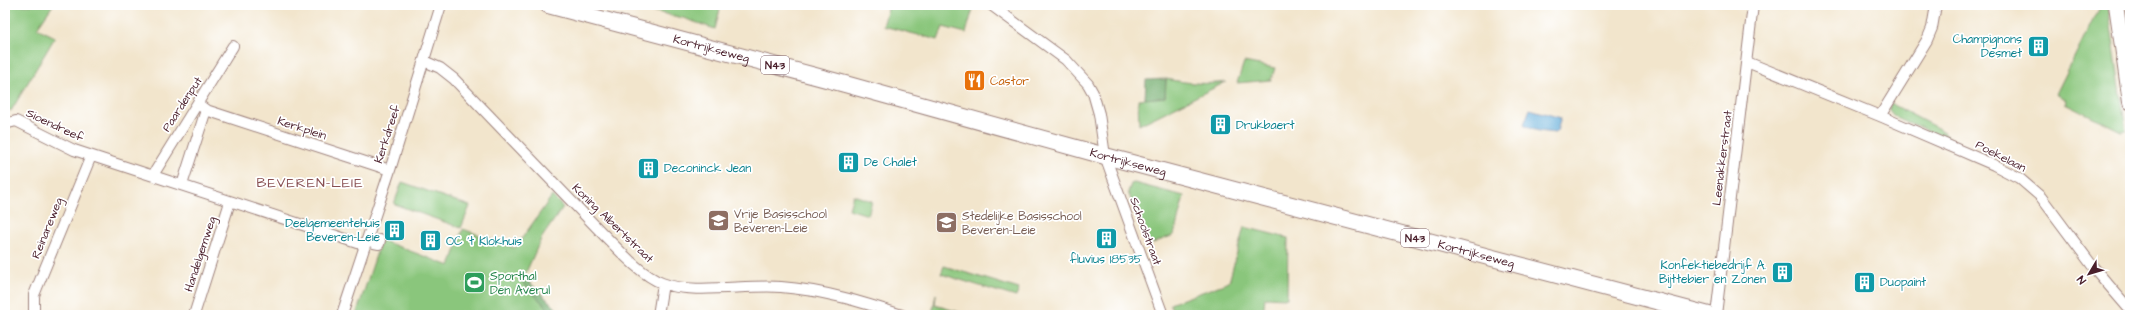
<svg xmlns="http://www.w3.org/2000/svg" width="2135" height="320" viewBox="0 0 2135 320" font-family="'Architects Daughter',sans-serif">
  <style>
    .green { fill: #8ac67b; stroke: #6a7253 }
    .forest { fill: #6fab6b; stroke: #5c654b }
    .water { fill: #5eabd8; stroke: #546582 }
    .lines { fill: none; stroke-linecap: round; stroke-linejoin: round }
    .street-casing { stroke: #9e827c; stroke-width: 12 }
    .secondary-casing { stroke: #9e827c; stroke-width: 16 }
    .primary-casing { stroke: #9e827c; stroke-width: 18 }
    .street { stroke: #fff; stroke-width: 10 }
    .secondary { stroke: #fff; stroke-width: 14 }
    .primary { stroke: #fff; stroke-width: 16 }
    .labels { text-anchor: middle; stroke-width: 3.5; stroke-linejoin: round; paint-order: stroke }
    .shield { fill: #fff; stroke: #80626b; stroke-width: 1 }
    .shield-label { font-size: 11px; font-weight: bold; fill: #4a1f2b }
    .culture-label { font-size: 12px; fill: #0d838f; stroke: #fff; text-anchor: start }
    .street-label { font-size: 12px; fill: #4a1f2b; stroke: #fff }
    .food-label { font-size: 12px; fill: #c56008; stroke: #fff; text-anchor: start }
    .education-label { font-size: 12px; fill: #785e54; stroke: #fff; text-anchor: start }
    .leisure-label { font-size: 12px; fill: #27864d; stroke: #fff; text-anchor: start }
    .quarter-label { font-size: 14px; letter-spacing: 1px; fill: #884f51; stroke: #fff }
  </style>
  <rect width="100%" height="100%" fill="#fff"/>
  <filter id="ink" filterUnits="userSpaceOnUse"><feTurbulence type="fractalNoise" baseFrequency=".025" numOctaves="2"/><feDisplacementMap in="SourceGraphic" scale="8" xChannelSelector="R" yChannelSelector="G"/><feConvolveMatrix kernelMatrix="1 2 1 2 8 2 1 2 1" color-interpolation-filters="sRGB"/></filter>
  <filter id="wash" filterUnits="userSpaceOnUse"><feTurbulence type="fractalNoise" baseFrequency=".012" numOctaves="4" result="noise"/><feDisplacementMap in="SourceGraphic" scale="16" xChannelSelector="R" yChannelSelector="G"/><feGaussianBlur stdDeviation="0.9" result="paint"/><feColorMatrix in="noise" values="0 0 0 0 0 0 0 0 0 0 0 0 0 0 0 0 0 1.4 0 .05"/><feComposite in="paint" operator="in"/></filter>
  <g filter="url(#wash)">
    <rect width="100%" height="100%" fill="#f2e5cc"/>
    <!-- green -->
    <path class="green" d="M5,5H53L37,28L55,37L11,111L5,108Z
      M625,5H721L715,29L683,18Z
      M889,5H974L966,33L943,27L938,40L883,26Z
      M2100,5H2108L2126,130L2121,131L2065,103L2066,100L2056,94Z
      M1244,62L1275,68L1271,80L1237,83Z
      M1166,79C1187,83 1205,85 1226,82L1139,125L1138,99L1165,97Z
      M1891,104L1943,131L1951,141L1894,116L1889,110Z
      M402,182L470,206L461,228L394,204Z
      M1134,183L1184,196L1174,235L1148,245L1128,192L1131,184Z
      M853,195L872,201L868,215L849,209Z
      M552,196L563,207L541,239L524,277L563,315H356L381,240L450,266L463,229L515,248Z
      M1244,227L1288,238L1287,298L1265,297L1263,315H1174L1170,304L1229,282Z
      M944,266L1019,289L1016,297L941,274Z
      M936,294L935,305L969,315L932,314Z"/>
    <!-- forest -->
    <path class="forest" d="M1166,79L1165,97L1145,99L1146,80Z
      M524,277L563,315H554L522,282Z"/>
    <!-- water -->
    <path class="water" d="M1530,109L1561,118L1557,131L1555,133C1545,132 1530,131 1524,124Z"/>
  </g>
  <g filter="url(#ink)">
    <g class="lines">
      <defs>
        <path id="street" d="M991,5L1066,60L1088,84L1093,93L1099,114L1105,156L1163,315
          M424,61L440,68L454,79L602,233C618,249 641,275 662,283C693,295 746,284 781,287C822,290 862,302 902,315
          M1747,62L1880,116L1994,165L2019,178L2041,197L2094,268L2130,310
          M198,104L206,110L390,170
          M1880,116L1927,40L1932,28L1936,5
          M5,124L16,121L74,150L364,245
          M153,175L233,46
          M182,185L206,110
          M374,243L379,244L380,240
          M34,312V295L91,156
          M194,315L230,202
          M342,315L390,170L441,5
          M658,315L663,284
          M1716,315L1753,5"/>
        <path id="secondary" d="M2116,5L2130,102"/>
        <g id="primary">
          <path id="s1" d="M548,5L845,84L1105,156L1709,315"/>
        </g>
      </defs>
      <!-- street casing -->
      <use href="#street" class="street-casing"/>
      <!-- secondary casing -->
      <use href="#secondary" class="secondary-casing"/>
      <!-- primary casing -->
      <use href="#primary" class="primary-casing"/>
      <!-- street -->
      <use href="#street" class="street"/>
      <!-- secondary -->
      <use href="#secondary" class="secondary"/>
      <!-- primary -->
      <use href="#primary" class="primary"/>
    </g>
  </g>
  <!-- icons -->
  <defs>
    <symbol id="building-square" viewBox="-11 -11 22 22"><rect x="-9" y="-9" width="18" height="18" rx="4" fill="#0f9aa8" stroke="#fff"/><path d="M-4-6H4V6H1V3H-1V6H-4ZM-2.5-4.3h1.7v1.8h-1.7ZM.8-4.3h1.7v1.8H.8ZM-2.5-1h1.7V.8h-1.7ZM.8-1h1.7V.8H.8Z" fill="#fff"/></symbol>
    <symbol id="restaurant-square" viewBox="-11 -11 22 22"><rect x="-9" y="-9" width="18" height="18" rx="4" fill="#e8710a" stroke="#fff"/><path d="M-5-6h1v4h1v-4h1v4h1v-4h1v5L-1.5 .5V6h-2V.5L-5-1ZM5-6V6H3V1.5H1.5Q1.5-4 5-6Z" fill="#fff"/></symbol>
    <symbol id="school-square" viewBox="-11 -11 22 22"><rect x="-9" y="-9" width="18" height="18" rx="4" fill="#8d6e63" stroke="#fff"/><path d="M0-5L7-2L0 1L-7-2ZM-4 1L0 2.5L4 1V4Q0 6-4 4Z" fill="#fff"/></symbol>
    <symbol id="stadium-square" viewBox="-11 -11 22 22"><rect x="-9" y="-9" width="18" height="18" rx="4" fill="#2e9e5b" stroke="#fff"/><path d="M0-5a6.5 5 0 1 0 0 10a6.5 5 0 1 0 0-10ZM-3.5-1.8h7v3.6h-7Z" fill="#fff"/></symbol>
  </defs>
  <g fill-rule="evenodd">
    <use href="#building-square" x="2026" y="34" width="25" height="25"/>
    <use href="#restaurant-square" x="962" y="68" width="25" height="25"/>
    <use href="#building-square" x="1208" y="112" width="25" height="25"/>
    <use href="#building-square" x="836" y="150" width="25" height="25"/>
    <use href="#building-square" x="636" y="156" width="25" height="25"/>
    <use href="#school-square" x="706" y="208" width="25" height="25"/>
    <use href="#school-square" x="934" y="210" width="25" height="25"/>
    <use href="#building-square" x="382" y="218" width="25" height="25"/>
    <use href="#building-square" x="1094" y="226" width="25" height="25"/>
    <use href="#building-square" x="418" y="228" width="25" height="25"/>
    <use href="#building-square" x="1770" y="260" width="25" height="25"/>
    <use href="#building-square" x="1852" y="270" width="25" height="25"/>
    <use href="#stadium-square" x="462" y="270" width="25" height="25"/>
  </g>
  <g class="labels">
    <!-- shield labels -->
    <g class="shield">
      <rect x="761" y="56" width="28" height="18" rx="3"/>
      <rect x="1401" y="229" width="28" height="18" rx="3"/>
    </g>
    <g class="shield-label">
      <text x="775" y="69">N43</text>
      <text x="1415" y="242">N43</text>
    </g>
    <!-- culture labels -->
    <g class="culture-label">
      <text x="2022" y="43" text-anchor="end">Champignons<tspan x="2022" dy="14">Desmet</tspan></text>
      <text x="1236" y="129">Drukbaert</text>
      <text x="864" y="166">De Chalet</text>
      <text x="664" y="172">Deconinck Jean</text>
      <text x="380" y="227" text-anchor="end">Deelgemeentehuis<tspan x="380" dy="14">Beveren-Leie</tspan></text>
      <text x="446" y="245">OC 't Klokhuis</text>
      <text x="1106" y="263" text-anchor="middle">fluvius 18535</text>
      <text x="1766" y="269" text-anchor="end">Konfektiebedrijf A.<tspan x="1766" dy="14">Bijttebier en Zonen</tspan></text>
      <text x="1880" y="286">Duopaint</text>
    </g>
    <!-- street labels -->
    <g class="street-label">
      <text dy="4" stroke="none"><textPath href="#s1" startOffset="169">Kortrijkseweg</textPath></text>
      <text transform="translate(182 104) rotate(-57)" y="4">Paardenput</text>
      <text transform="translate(55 125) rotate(25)" y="4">Sioendreef</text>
      <text transform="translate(302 128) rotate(18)" y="4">Kerkplein</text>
      <text transform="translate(387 134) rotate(-72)" y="4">Kerkdreef</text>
      <text transform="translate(2001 156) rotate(27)" y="4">Poekelaan</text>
      <text transform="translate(1722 158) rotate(-83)" y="4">Leenakkerstraat</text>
      <text dy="4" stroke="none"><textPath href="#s1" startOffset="601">Kortrijkseweg</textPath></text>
      <text transform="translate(613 223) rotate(44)" y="4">Koning Albertstraat</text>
      <text transform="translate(47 228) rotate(-68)" y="4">Reinareweg</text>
      <text transform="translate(1146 231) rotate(70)" y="4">Schoolstraat</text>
      <text transform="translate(200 254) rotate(-72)" y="4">Handelgemweg</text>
      <text dy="4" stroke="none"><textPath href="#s1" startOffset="961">Kortrijkseweg</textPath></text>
    </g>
    <!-- food labels -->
    <g class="food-label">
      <text x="990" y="85">Castor</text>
    </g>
    <!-- education labels -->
    <g class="education-label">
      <text x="734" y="218">Vrije Basisschool<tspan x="734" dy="14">Beveren-Leie</tspan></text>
      <text x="962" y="220">Stedelijke Basisschool<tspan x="962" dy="14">Beveren-Leie</tspan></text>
    </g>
    <!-- leisure labels -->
    <g class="leisure-label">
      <text x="490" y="280">Sporthal<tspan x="490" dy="14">Den Averul</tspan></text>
    </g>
    <!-- quarter labels -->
    <g class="quarter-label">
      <text x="310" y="187">BEVEREN-LEIE</text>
    </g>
  </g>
  <!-- margin -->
  <rect width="2135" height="320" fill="none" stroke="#fff" stroke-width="20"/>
  <!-- north arrow -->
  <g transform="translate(2089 274) rotate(232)" stroke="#ffffff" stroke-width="3" paint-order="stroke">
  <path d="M0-3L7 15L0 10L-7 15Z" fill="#4a1f2b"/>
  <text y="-6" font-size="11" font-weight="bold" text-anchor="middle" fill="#4a1f2b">N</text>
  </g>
</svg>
